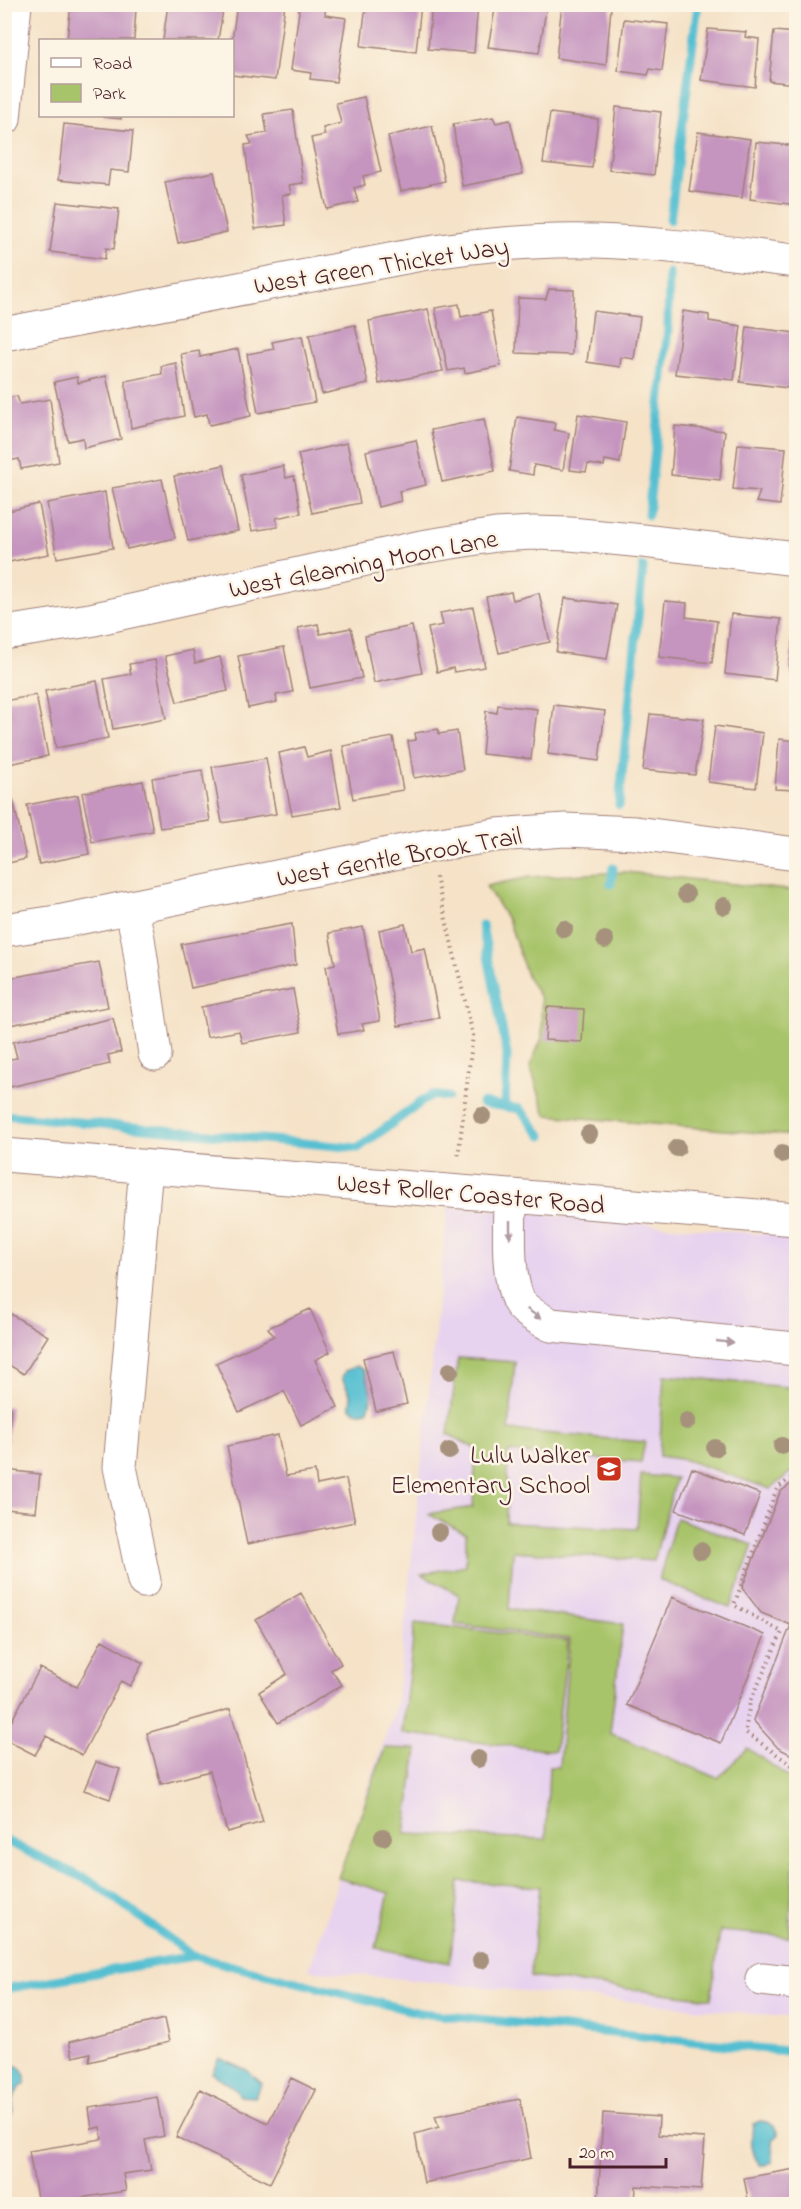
<svg xmlns="http://www.w3.org/2000/svg" width="801" height="2209" viewBox="0 0 801 2209" font-family="'Indie Flower',sans-serif">
  <style>
    .built { fill: #e7d2ef }
    .green { fill: #a8c46b; stroke: #79724b; stroke-width: 1.5 }
    .water { fill: #55bfd1; stroke: #506f7e; stroke-width: 1.5 }
    .lines { fill: none; stroke-linecap: round; stroke-linejoin: round }
    .stream { stroke: #55bfd1; stroke-width: 9 }
    .building { fill: #c594bf }
    .minor-casing { stroke: #a08079; stroke-width: 35 }
    .path { stroke: #a08079; stroke-width: 4; stroke-dasharray: 1.5 4.5; stroke-linecap: butt }
    .minor { stroke: #fff; stroke-width: 33 }
    .tree { fill: #a6927c }
    .oneway { fill: #ae9aa0 }
    .labels { text-anchor: middle; stroke-width: 5; stroke-linejoin: round; paint-order: stroke }
    .street-label { font-size: 26px; fill: #4a1f2b; stroke: #fcf5e5 }
    .poi-label { font-size: 26px; fill: #4a1f2b; stroke: #fcf5e5; text-anchor: end }
  </style>
  <rect width="100%" height="100%" fill="#fcf5e5"/>
  <filter id="ink" filterUnits="userSpaceOnUse"><feTurbulence type="fractalNoise" baseFrequency=".0167" numOctaves="2"/><feDisplacementMap in="SourceGraphic" scale="12" xChannelSelector="R" yChannelSelector="G"/><feConvolveMatrix kernelMatrix="1 2 1 2 8 2 1 2 1" color-interpolation-filters="sRGB"/></filter>
  <filter id="wash" filterUnits="userSpaceOnUse"><feTurbulence type="fractalNoise" baseFrequency=".008" numOctaves="4" result="noise"/><feDisplacementMap in="SourceGraphic" scale="24" xChannelSelector="R" yChannelSelector="G"/><feGaussianBlur stdDeviation="1.35" result="paint"/><feColorMatrix in="noise" values="0 0 0 0 0 0 0 0 0 0 0 0 0 0 0 0 0 1.4 0 .05"/><feComposite in="paint" operator="in"/></filter>
  <g filter="url(#wash)">
    <rect width="100%" height="100%" fill="#f5e2c7"/>
    <!-- built -->
    <path class="built" d="M448,1206L796,1237V2018L309,1970L397,1701Z"/>
    <!-- green -->
    <path class="green" d="M626,872L796,891V1136L546,1115L530,1066L542,1038L541,999L527,976L509,922L486,886L530,877Z
      M458,1358L515,1362L509,1430L645,1442L641,1462L508,1452L506,1523L637,1529L641,1475L676,1478L654,1561L513,1551L509,1609L623,1624L610,1733L718,1778L747,1748L796,1782V1860H794L789,1937L720,1931L711,1999L530,1977L540,1887L459,1881L450,1963L376,1948L389,1893L338,1878L385,1748L417,1749L405,1834L546,1839L549,1767H559L570,1639L455,1624L459,1595L422,1574L466,1565V1534L428,1514L473,1507L476,1449L448,1434Z
      M664,1375L796,1388V1468L770,1489L686,1460L659,1456Z
      M676,1518L753,1545L730,1608L659,1580Z
      M415,1623L568,1641L555,1751L402,1733Z"/>
    <!-- water -->
    <path class="water" d="M356,1366L364,1370C369,1384 375,1397 367,1411C359,1413 355,1413 350,1406L351,1396L342,1378L345,1371Z
      M219,2058L248,2071L262,2084L254,2097L240,2096L236,2089L212,2073Z
      M10,2064C21,2066 25,2071 26,2082C23,2086 18,2088 16,2093C10,2103 18,2115 5,2119V2067Z
      M760,2121C770,2122 774,2124 778,2134L772,2140L773,2161L766,2165H760C750,2152 751,2140 753,2124Z"/>
    <g class="lines">
      <!-- stream -->
      <path class="stream" d="M670,220L698,4
        M648,515L668,329L669,273
        M619,805L643,567
        M611,884L613,868
        M482,925L507,1054L505,1107
        M482,1103L520,1109L542,1136
        M4,1115L358,1148L431,1095L448,1097
        M4,1840L94,1883L193,1956
        M4,1989L193,1956L420,2013L796,2052"/>
    </g>
    <g id="blocks">
      <!-- building -->
      <path class="building" d="M71,4H101L136,8L134,40H67Z
        M168,4H224L218,40H163Z
        M237,4H285L275,80L232,75V41Z
        M300,4H326L325,15L346,18L336,82L310,79L311,73L291,70Z
        M366,4H421L416,52L361,46Z
        M432,4H478L474,53L428,49Z
        M496,4H547L539,53L488,47Z
        M562,4H592L611,7L606,65L556,58Z
        M624,19L668,24L662,71L650,69L648,75L618,71Z
        M708,29L746,32L745,37L759,39L755,87L701,80Z
        M774,31L796,33V84L769,81Z
        M364,97L381,172L363,176L365,185L354,188L358,202L327,209L311,138L325,135L323,128L341,123L336,103Z
        M616,107L661,112L654,175L609,170Z
        M293,110L303,183L289,185L291,194L282,195L286,225L255,229L245,145L252,144L248,136L267,133L264,114Z
        M550,113L598,119L592,168L543,163Z
        M103,116H121V119L103,117Z
        M493,117L496,123L510,120L523,174L462,186L453,124Z
        M64,124L133,131L129,172L110,170L108,185L58,180Z
        M432,126L445,181L401,191L388,136Z
        M698,132L750,139L742,198L689,191Z
        M756,142L796,146V205L750,199Z
        M214,172L227,232L178,243L165,182Z
        M57,202L119,209L114,249L106,248L105,259L50,252Z
        M549,289L574,290L572,355L516,353L518,298L546,299Z
        M459,304L461,317L491,311L501,366L465,373L464,368L448,371L435,308Z
        M428,309L443,371L379,384L369,321Z
        M593,311L640,317L634,359L621,357L620,367L587,362Z
        M683,311L709,315V321L741,326L734,380L675,374Z
        M355,325L368,384L322,394L309,335Z
        M747,327L796,333V389L740,382Z
        M302,336L315,402L258,413L247,354L274,349L272,342Z
        M238,349L251,416L209,425L207,414L194,417L181,354L199,351L200,357Z
        M176,363L184,416L131,428L125,381L162,374L161,366Z
        M106,376L121,439L84,448L83,438L68,441L54,382L77,377L78,383Z
        M17,396L20,404L50,399L59,462L21,469L19,459L9,461L4,445V399Z
        M578,414L626,422L620,463L605,460L604,466L588,464L586,472L570,470Z
        M517,417L555,423L554,430L569,433L563,470L534,465L533,475L509,471Z
        M484,419L495,471L442,482L431,430Z
        M675,426L725,431L720,480L671,475Z
        M416,440L426,485L399,491L401,501L378,507L366,451Z
        M347,443L360,503L312,513L298,454Z
        M738,444L786,448L780,505L756,502L760,491L733,489Z
        M224,465L238,531L188,541L174,476Z
        M283,466L286,478L294,476L301,513L276,518L278,527L252,531L241,475Z
        M162,479L175,538L127,549L112,488Z
        M105,492L113,548L57,558L47,503Z
        M39,504L49,554L4,563V512Z
        M511,592L513,600L539,593L550,642L499,653L486,597Z
        M565,598L617,605L607,659L556,652Z
        M665,601L687,603L686,617L717,621L712,663L659,657Z
        M473,607L485,667L454,672L453,668L437,672L428,628L443,625L440,613Z
        M731,614L781,619L775,680L725,674Z
        M318,624L320,634L351,628L362,678L310,688L298,628Z
        M412,626L422,673L374,683L365,636Z
        M795,628H796V671L789,670Z
        M284,647L293,692L276,695L277,702L248,708L238,656Z
        M193,650L195,663L220,657L228,691L177,702L165,656Z
        M155,660L166,719L113,729L104,679L131,674L129,664Z
        M97,681L108,738L56,748L45,691Z
        M36,695L48,756L4,765V701Z
        M498,705L537,709L531,759L482,754L486,711L497,713Z
        M554,705L605,711L599,761L548,754Z
        M650,714L704,719L695,775L643,770Z
        M715,726L763,733L756,788L708,782Z
        M438,729L439,734L457,731L463,770L414,778L408,741L416,740L415,733Z
        M393,737L403,790L353,799L343,746Z
        M779,739L796,741V790L775,789Z
        M304,747L307,757L331,751L341,807L292,815L279,753Z
        M266,758L276,814L222,823L212,767Z
        M202,770L210,821L160,828L152,778Z
        M143,781L153,831L92,842L82,793Z
        M78,795L89,854L39,864L27,805Z
        M13,799L26,859L4,864V801Z
        M292,924L296,965L191,988L181,944Z
        M405,924L411,951L425,948L439,1018L398,1026L379,930Z
        M363,927L380,1021L362,1024L364,1030L338,1034L326,966L335,964L329,933Z
        M99,962L108,1007L4,1026V979Z
        M293,989L301,1032L242,1043L239,1031L207,1037L201,1007Z
        M547,1007L584,1009L582,1042L545,1040Z
        M113,1018L121,1052L108,1055L110,1064L10,1087L4,1060L17,1058L13,1042Z
        M310,1309L330,1352L315,1360L338,1407L301,1425L284,1391L239,1412L216,1363L274,1336L268,1328Z
        M4,1310L48,1336L24,1374L4,1362Z
        M394,1351L407,1404L376,1411L363,1358Z
        M4,1406L11,1407L6,1452H4Z
        M278,1435L286,1476L315,1471L317,1485L346,1479L355,1522L247,1544L227,1446Z
        M692,1468L760,1494L745,1535L676,1510Z
        M5,1470L40,1474L36,1512L5,1509Z
        M796,1480V1757L778,1748L753,1720L791,1625L761,1613L742,1588L780,1492Z
        M301,1593L341,1664L331,1670L342,1685L278,1723L259,1692L287,1674L256,1620Z
        M672,1597L765,1635L721,1743L627,1705Z
        M102,1640L143,1663L130,1686L121,1681L82,1755L46,1736L35,1755L4,1739V1735L40,1668L77,1687Z
        M230,1709L263,1822L227,1832L210,1771L161,1784L147,1733Z
        M96,1762L120,1769L110,1799L84,1790Z
        M164,2019L169,2042L89,2062L90,2053L73,2057L69,2042Z
        M291,2078L316,2090L270,2183L176,2137L200,2089L268,2123Z
        M157,2097L164,2136L145,2140L151,2170L123,2174L126,2191L38,2204L29,2151L102,2139L100,2127L92,2129L89,2108Z
        M520,2099L531,2158L424,2183L415,2134L439,2127L435,2116Z
        M603,2113L659,2117L658,2135L705,2138L701,2190L636,2186L635,2204H598Z
        M796,2169V2204H749L744,2178Z"/>
    </g>
  </g>
  <g filter="url(#ink)">
    <use href="#blocks" fill-opacity="0" stroke="#a08079" stroke-width="1.5"/>
    <g class="lines">
      <defs>
        <path id="minor" d="M4,119L15,4
          M4,334L421,254C479,245 536,239 595,241C662,243 730,253 796,261
          M4,633L90,620L421,547L496,535L533,533L570,534L643,541L796,559
          M131,907L138,938L155,1054
          M4,930L63,921L428,846L496,835L565,830L636,833L796,854
          M4,1155L796,1219
          M510,1196C510,1226 506,1272 518,1300C524,1312 540,1319 551,1325L796,1349
          M144,1581L120,1467L146,1167
          M762,1979L796,1983"/>
      </defs>
      <!-- minor casing -->
      <use href="#minor" class="minor-casing"/>
      <!-- path -->
      <path class="path" d="M436,877L473,1035L458,1158
        M796,1475L777,1488L734,1605L782,1632L750,1702L745,1732L796,1768"/>
      <!-- minor -->
      <use href="#minor" class="minor"/>
    </g>
    <!-- trees -->
    <g class="tree">
      <circle cx="686" cy="894" r="9"/>
      <circle cx="724" cy="906" r="9"/>
      <circle cx="564" cy="929" r="9"/>
      <circle cx="605" cy="940" r="9"/>
      <circle cx="482" cy="1116" r="9"/>
      <circle cx="589" cy="1134" r="9"/>
      <circle cx="677" cy="1148" r="9"/>
      <circle cx="782" cy="1154" r="9"/>
      <circle cx="450" cy="1371" r="9"/>
      <circle cx="687" cy="1421" r="9"/>
      <circle cx="782" cy="1446" r="9"/>
      <circle cx="715" cy="1448" r="9"/>
      <circle cx="449" cy="1451" r="9"/>
      <circle cx="439" cy="1532" r="9"/>
      <circle cx="701" cy="1551" r="9"/>
      <circle cx="478" cy="1759" r="9"/>
      <circle cx="383" cy="1837" r="9"/>
      <circle cx="481" cy="1960" r="9"/>
    </g>
    <!-- one-way arrows -->
    <defs><path id="oneway-solid" d="M-6-.8H1V-3.2L6.5 0L1 3.2V.8H-6Z" transform="scale(1.5)"/></defs>
    <g class="oneway">
      <use href="#oneway-solid" transform="translate(510 1230) rotate(90)"/>
      <use href="#oneway-solid" transform="translate(534 1314) rotate(36)"/>
      <use href="#oneway-solid" transform="translate(725 1342) rotate(6)"/>
    </g>
  </g>
  <!-- icons -->
  <defs>
    <symbol id="school-square" viewBox="-11 -11 22 22"><rect x="-9" y="-9" width="18" height="18" rx="4" fill="#c8321e" stroke="#fcf5e5"/><path d="M0-5L7-2L0 1L-7-2ZM-4 1L0 2.5L4 1V4Q0 6-4 4Z" fill="#fff"/></symbol>
  </defs>
  <g fill-rule="evenodd">
    <use href="#school-square" x="594" y="1454" width="30" height="30"/>
  </g>
  <g class="labels">
    <!-- street labels -->
    <g class="street-label">
      <text transform="translate(381 265) rotate(-9)" y="9">West Green Thicket Way</text>
      <text transform="translate(363 563) rotate(-11)" y="9">West Gleaming Moon Lane</text>
      <text transform="translate(399 856) rotate(-10)" y="9">West Gentle Brook Trail</text>
      <text transform="translate(471 1193) rotate(5)" y="9">West Roller Coaster Road</text>
    </g>
    <!-- poi labels -->
    <g class="poi-label">
      <text x="590" y="1463">Lulu Walker<tspan x="590" dy="30">Elementary School</tspan></text>
    </g>
  </g>
  <!-- margin -->
  <rect width="801" height="2209" fill="none" stroke="#fcf5e5" stroke-width="24"/>
  <!-- legend -->
  <rect x="39" y="39" width="195" height="78" fill="#fcf5e5" stroke="#b59f9b" stroke-width="1.5"/>
  <rect x="51" y="58" width="30" height="9" fill="#ffffff" stroke="#b59f9b" stroke-width="1.5"/>
  <text x="93" y="69" font-size="18" fill="#4a1f2b">Road</text>
  <rect x="51" y="84" width="30" height="18" fill="#a8c46b" stroke="#b59f9b" stroke-width="1.5"/>
  <text x="93" y="99" font-size="18" fill="#4a1f2b">Park</text>
  <!-- scale -->
  <path d="M570 2158v9h96v-9" fill="none" stroke="#4a1f2b" stroke-width="3"/>
  <text x="579" y="2158" font-size="18" fill="#4a1f2b" stroke="#fcf5e5" stroke-width="4.5" paint-order="stroke">20 m</text>
</svg>
